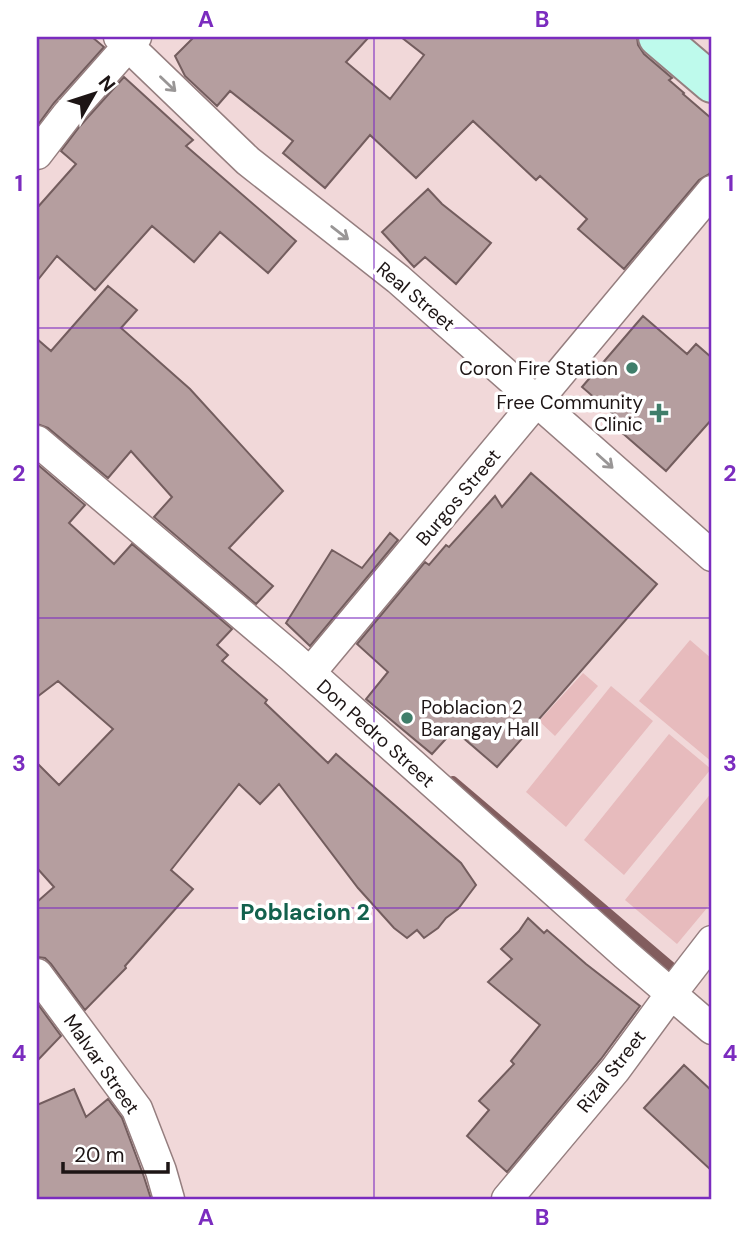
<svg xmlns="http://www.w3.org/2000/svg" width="749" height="1236" viewBox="0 0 749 1236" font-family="'DM Sans',sans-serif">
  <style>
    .green { fill: #e7bbbd }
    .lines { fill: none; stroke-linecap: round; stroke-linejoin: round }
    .stream { stroke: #825d5e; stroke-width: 10 }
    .building { fill: #b59e9f; stroke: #735d5e; stroke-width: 2 }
    .minor-casing { stroke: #957e7f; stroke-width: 33 }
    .secondary-casing { stroke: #957e7f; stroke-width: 42 }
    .minor { stroke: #fff; stroke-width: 30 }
    .secondary { stroke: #befaec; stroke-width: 38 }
    .oneway { stroke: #999696 }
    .grid { fill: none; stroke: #7b2cbf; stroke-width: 2; stroke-opacity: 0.55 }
    .poi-dot { fill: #3f7e6a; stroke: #fff; stroke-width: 2.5 }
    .labels { text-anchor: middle; stroke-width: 7; stroke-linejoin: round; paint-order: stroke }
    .street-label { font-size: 19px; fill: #1d1515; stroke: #fff }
    .poi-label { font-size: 19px; fill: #1d1515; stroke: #fff; text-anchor: end }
    .quarter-label { font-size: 23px; font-weight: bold; fill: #12614d; stroke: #fff }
    .neatline { fill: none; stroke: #7b2cbf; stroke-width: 2.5 }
    .grid-label { font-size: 23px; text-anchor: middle; font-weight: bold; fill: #7b2cbf }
  </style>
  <rect width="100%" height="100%" fill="#f1d8d9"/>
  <!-- green -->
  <path class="green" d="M690,640L712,659V762L639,701Z
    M583,673L598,686L555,736L539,721Z
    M611,686L653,721L566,827L526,792Z
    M669,734L711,769L624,875L584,840Z
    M712,792V902L677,944L625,900Z"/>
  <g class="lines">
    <!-- stream -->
    <path class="stream" d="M453,781L675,970"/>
  </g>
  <!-- building -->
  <path class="building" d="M37,37H92L104,47L54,103L37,126Z
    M194,37H369L346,62L390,99L424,55L401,37H637L638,45L644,54L672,78L669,80L684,93L683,94L712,119V171L709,174L699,180L624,269L578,229L587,219L540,176L536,180L473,121L416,178L370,135L325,188L283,153L293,141L230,91L217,106L185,76L175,56Z
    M124,77L193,140L186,146L296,241L268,273L220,232L194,262L152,226L95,290L57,256L37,281V208L76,164L61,151L80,126Z
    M428,189L442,204L491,243L456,284L425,257L414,267L382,232Z
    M108,286L137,310L121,328L190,389L283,491L229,548L273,586L256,604L154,517L172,497L131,451L108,478L48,428L37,424V339L51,351Z
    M643,316L687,354L696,344L712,358V419L666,471L620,431L626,425L582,387Z
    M37,464L85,505L69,523L114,564L132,544L232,629L217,645L228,655L222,661L267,700L265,703L328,763L336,754L461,863L476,885L458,909L446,918L438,928L424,938L417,930L407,938L394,928L358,888L279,784L260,804L239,784L171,870L193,889L125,966L126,968L85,1010L51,964L45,958L37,957V902L54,887L37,868V763L59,785L113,729L58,681L37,697Z
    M531,473L657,584L497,767L454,730L432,754L366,699L388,672L357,644L425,562L429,565L446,545L449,547L495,496L502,507Z
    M390,533L398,540L310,646L286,623L332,550L362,568Z
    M528,918L544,933L547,930L586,964L640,1006L601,1059L507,1172L467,1136L489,1110L479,1101L514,1064L511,1061L540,1025L488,982L512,959L501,949L519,931Z
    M37,1003L61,1036L37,1061Z
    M684,1065L712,1091V1171L644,1108Z
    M74,1089L86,1117L108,1099L122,1118L144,1177L151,1199H37V1105Z"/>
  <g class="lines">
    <defs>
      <path id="minor" d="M119,37L248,161L398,279L712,556
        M37,154L67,115L136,37
        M37,441L292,657L626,955L712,1029
        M310,673L712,191
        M37,974L137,1109L161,1171L169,1199
        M507,1199L615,1070L671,994L712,941"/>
      <path id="secondary" d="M658,37L712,83"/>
    </defs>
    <!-- minor casing -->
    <use href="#minor" class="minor-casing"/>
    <!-- secondary casing -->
    <use href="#secondary" class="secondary-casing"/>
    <!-- minor -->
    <use href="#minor" class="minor"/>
    <!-- secondary -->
    <use href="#secondary" class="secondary"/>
  </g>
  <!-- one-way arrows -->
  <defs><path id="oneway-shaft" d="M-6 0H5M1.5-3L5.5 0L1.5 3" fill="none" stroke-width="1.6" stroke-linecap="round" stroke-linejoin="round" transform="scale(1.75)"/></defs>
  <g class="oneway">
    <use href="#oneway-shaft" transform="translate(168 84) rotate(44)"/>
    <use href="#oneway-shaft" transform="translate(340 233) rotate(38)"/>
    <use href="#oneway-shaft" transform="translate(605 461) rotate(42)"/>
  </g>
  <!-- grid -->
  <path class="grid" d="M374,37V1199M37,328H712M37,618H712M37,908H712"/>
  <!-- markers -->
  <g class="poi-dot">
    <circle cx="632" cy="368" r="7"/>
    <path d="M655.5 402.5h7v7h7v7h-7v7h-7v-7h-7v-7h7z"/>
    <circle cx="407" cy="718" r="7"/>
  </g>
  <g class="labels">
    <!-- street labels -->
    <g class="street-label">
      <text transform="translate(416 296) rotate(40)" y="7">Real Street</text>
      <text transform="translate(458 497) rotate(-50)" y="7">Burgos Street</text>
      <text transform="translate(376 733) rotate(42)" y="7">Don Pedro Street</text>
      <text transform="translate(102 1064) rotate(55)" y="7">Malvar Street</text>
      <text transform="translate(611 1071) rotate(-52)" y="7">Rizal Street</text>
    </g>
    <!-- poi labels -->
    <g class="poi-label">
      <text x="618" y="375">Coron Fire Station</text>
      <text x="643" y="409">Free Community<tspan x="643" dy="22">Clinic</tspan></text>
      <text x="421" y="714" text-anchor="start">Poblacion 2<tspan x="421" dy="22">Barangay Hall</tspan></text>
    </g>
    <!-- quarter labels -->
    <g class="quarter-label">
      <text x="305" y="920">Poblacion 2</text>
    </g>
  </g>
  <!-- border -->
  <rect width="749" height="1236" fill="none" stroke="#ffffff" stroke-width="77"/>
  <!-- north arrow -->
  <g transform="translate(94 94) rotate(51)" stroke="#ffffff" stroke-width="5" paint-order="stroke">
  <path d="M0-5L12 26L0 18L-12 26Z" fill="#1d1515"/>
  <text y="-10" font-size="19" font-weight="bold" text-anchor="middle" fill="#1d1515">N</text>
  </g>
  <!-- scale -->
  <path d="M63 1162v10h105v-10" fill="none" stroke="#1d1515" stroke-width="3.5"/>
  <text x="74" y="1162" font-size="21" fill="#1d1515" stroke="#ffffff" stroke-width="5" paint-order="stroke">20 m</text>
  <rect x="38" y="38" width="672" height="1160" class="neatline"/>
  <g class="grid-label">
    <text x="206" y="27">A</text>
    <text x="542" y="27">B</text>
    <text x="19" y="191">1</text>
    <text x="730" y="191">1</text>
    <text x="19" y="481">2</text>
    <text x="730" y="481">2</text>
    <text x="19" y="771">3</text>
    <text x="730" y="771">3</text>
    <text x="19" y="1061">4</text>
    <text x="730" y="1061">4</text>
    <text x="206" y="1225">A</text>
    <text x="542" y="1225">B</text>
  </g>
</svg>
